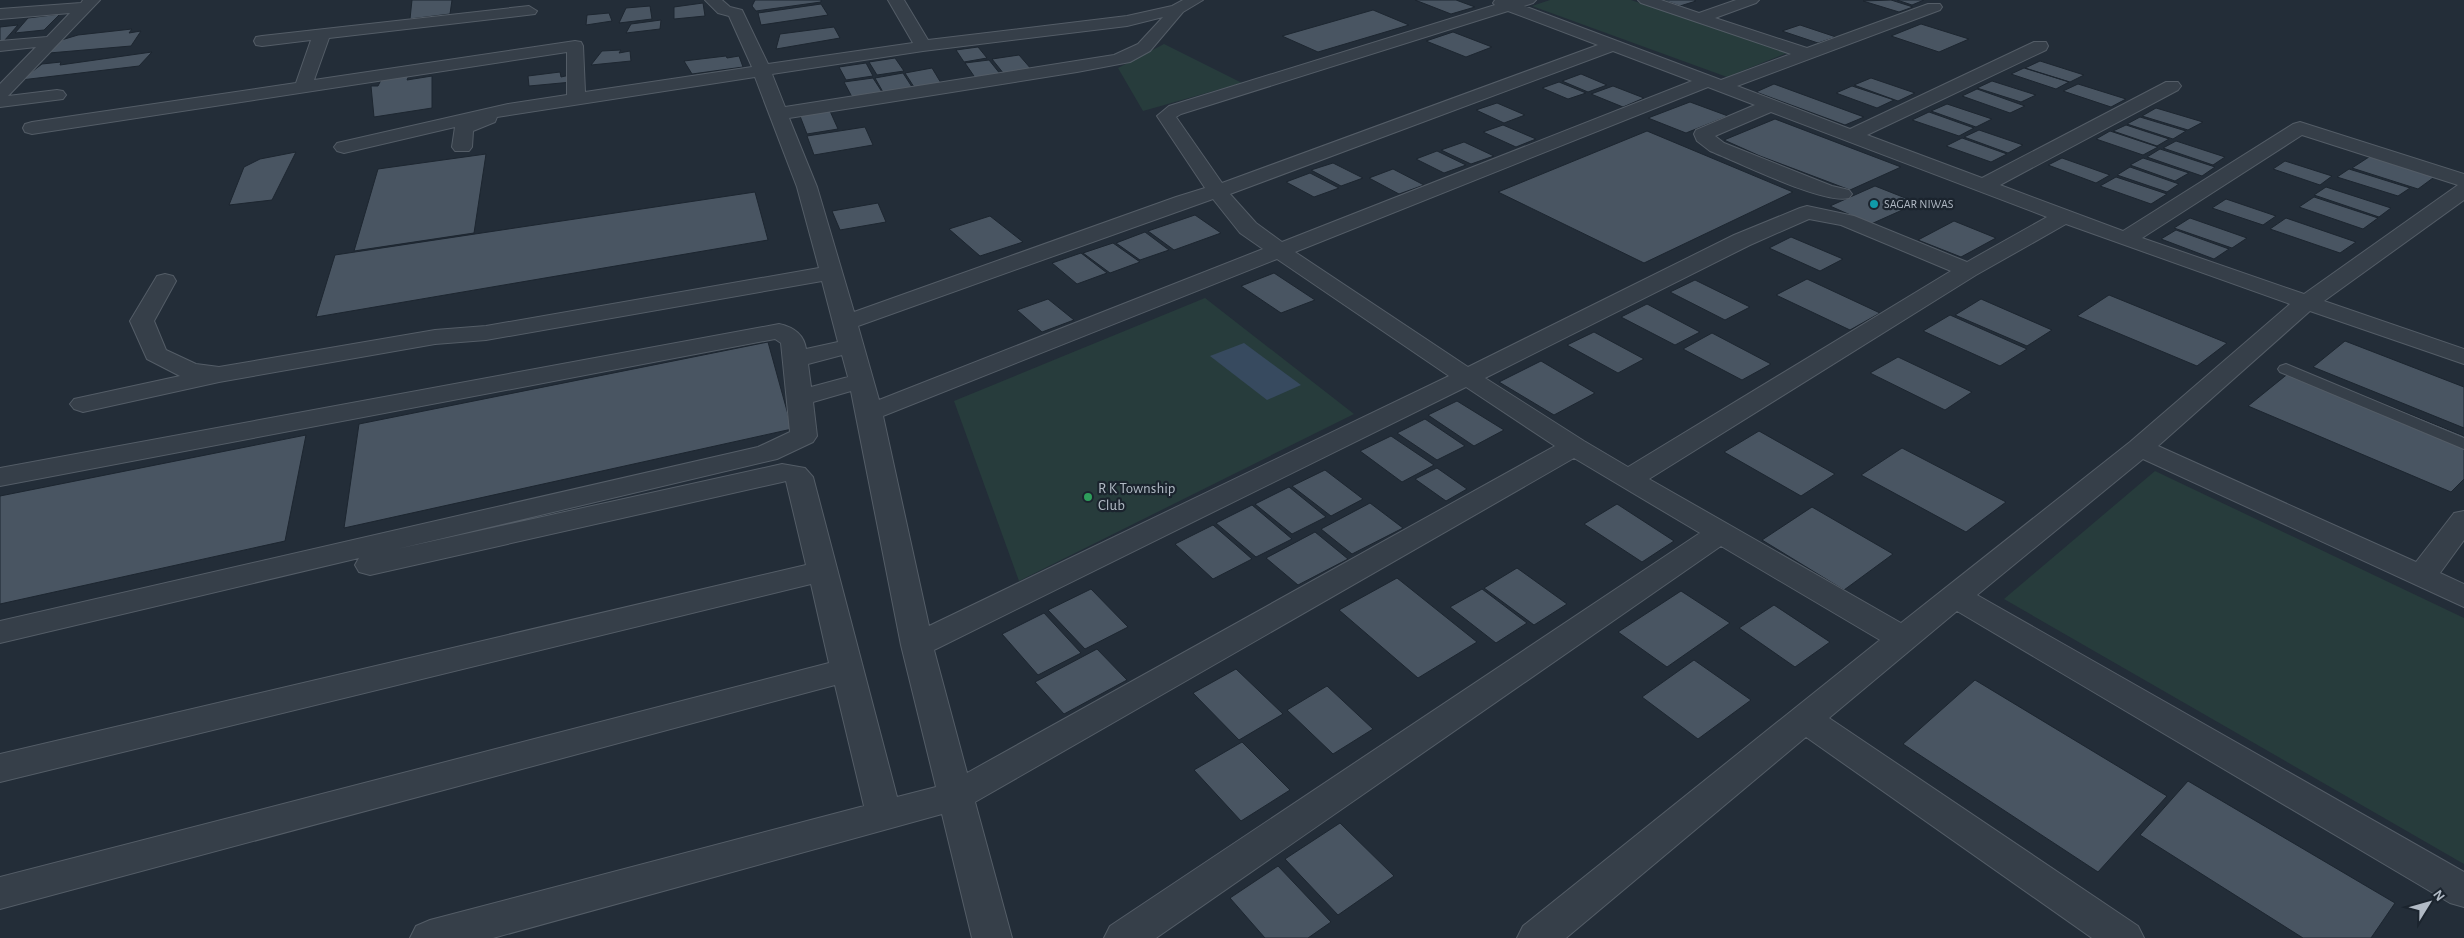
<svg xmlns="http://www.w3.org/2000/svg" width="2464" height="938" viewBox="0 0 2464 938" font-family="'Alegreya Sans',sans-serif">
  <style>
    .green { fill: #273c3c }
    .water { fill: #374a5f }
    .building { fill: #495562; stroke: #1d2630 }
    .lines { fill: none; stroke-linecap: round; stroke-linejoin: round }
    .service-casing { stroke: #545d67; stroke-width: 2 }
    .minor-casing { stroke: #545d67; stroke-width: 2 }
    .service { fill: #363f49; fill-rule: evenodd }
    .minor { fill: #363f49; fill-rule: evenodd }
    .culture-dot { fill: #0f9aa8; stroke: #1b242e; stroke-width: 2 }
    .leisure-dot { fill: #2e9e5b; stroke: #1b242e; stroke-width: 2 }
    .labels { text-anchor: middle; stroke-width: 4.5; stroke-linejoin: round; paint-order: stroke }
    .far-poi-label { font-size: 12px; fill: #b1bac5; stroke: #1b242e; text-anchor: start }
    .poi-label { font-size: 15px; fill: #b1bac5; stroke: #1b242e; text-anchor: start }
  </style>
  <rect width="100%" height="100%" fill="#232d38"/>
  <!-- green -->
  <path class="green" d="M1550,0H1631L1787,53L1727,77L1532,6Z
    M1164,44L1242,83L1143,111L1118,68Z
    M1205,298L1354,414L1019,581L954,401Z
    M2155,471L2464,618V864L2004,599Z"/>
  <!-- water -->
  <path class="water" d="M1244,343L1301,385L1267,400L1210,356Z"/>
  <!-- building -->
  <path class="building" d="M412,0H452L450,14L410,19Z
    M755,0H821V2L756,11L752,6Z
    M1415,0H1456L1475,7L1451,14Z
    M1663,0H1694L1696,1L1680,6Z
    M1891,0L1913,7L1899,12L1863,1Z
    M1897,0H1924L1912,5Z
    M703,3L705,16L674,19V7Z
    M821,4L828,15L761,25L758,13Z
    M650,6L652,19L619,23L626,8Z
    M1373,10L1409,25L1318,52L1282,36Z
    M609,13L612,21L586,25L587,15Z
    M60,14L44,30L15,33L28,18Z
    M661,20L660,29L626,33L631,24Z
    M1921,24L1969,39L1939,52L1891,36Z
    M18,25L4,41L0,42V27Z
    M1800,25L1836,37L1818,43L1782,31Z
    M834,27L840,38L776,49L780,34Z
    M132,29L129,33L141,31L131,46L49,53L58,41L78,35Z
    M1453,32L1492,47L1466,57L1426,41Z
    M978,47L987,58L964,62L956,50Z
    M621,50L619,53L630,51L631,61L591,65L602,51Z
    M152,52L139,66L21,80L42,64L61,62L60,65Z
    M1019,55L1032,70L1004,74L992,59Z
    M726,56L727,58L739,56L743,67L692,74L684,61Z
    M895,58L904,71L877,75L869,62Z
    M989,60L1001,75L976,79L965,63Z
    M2040,61L2084,75L2070,82L2025,68Z
    M866,63L873,76L846,80L839,67Z
    M932,68L941,83L914,87L905,73Z
    M2024,68L2069,82L2056,89L2011,74Z
    M560,72L561,77L570,75L572,82L529,86L528,76Z
    M903,73L912,87L883,92L875,78Z
    M1581,74L1607,85L1588,92L1562,81Z
    M409,75L407,80L432,76V108L374,117L371,86H378L381,80Z
    M873,78L882,92L852,97L844,82Z
    M1871,78L1915,93L1898,101L1854,85Z
    M1992,81L2036,95L2021,102L1977,88Z
    M1559,82L1586,93L1568,99L1542,88Z
    M1774,84L1864,117L1845,125L1756,92Z
    M2078,84L2126,99L2111,107L2063,91Z
    M1613,86L1644,98L1623,107L1591,94Z
    M1852,86L1894,100L1877,108L1836,93Z
    M1977,89L2025,106L2010,113L1962,96Z
    M1690,102L1728,116L1686,133L1648,118Z
    M1497,103L1525,115L1504,123L1476,110Z
    M1947,104L1992,119L1976,127L1931,111Z
    M2156,108L2203,122L2188,130L2142,116Z
    M830,111L838,129L807,134L800,116Z
    M1929,112L1974,128L1959,136L1912,120Z
    M2140,117L2186,131L2173,139L2127,124Z
    M1775,119L1901,167L1850,190L1760,156L1724,140Z
    M1503,125L1536,139L1516,147L1483,132Z
    M2126,125L2169,139L2157,146L2113,131Z
    M865,127L873,145L814,155L807,136Z
    M1979,130L2023,145L2008,153L1964,137Z
    M1647,131L1793,192L1644,263L1498,192Z
    M2110,131L2158,147L2143,155L2096,139Z
    M1962,138L2007,154L1991,162L1946,146Z
    M2176,141L2225,157L2213,165L2163,148Z
    M1464,142L1494,156L1471,164L1441,150Z
    M2160,149L2215,167L2202,176L2147,157Z
    M1437,151L1466,165L1444,173L1416,159Z
    M296,152L272,200L229,205L244,167L260,159Z
    M486,154L474,233L354,251L378,169Z
    M2372,155L2437,175L2418,189L2352,168Z
    M2062,158L2110,175L2096,183L2048,165Z
    M2143,158L2189,173L2175,181L2130,165Z
    M2285,161L2332,176L2320,185L2273,169Z
    M1333,163L1363,178L1341,186L1311,170Z
    M2130,167L2179,184L2167,192L2117,175Z
    M1393,169L1424,185L1399,194L1369,178Z
    M2349,169L2410,188L2398,196L2337,177Z
    M1310,173L1339,188L1314,197L1286,182Z
    M2116,177L2167,194L2151,204L2100,186Z
    M1875,186L1918,203L1871,224L1830,206Z
    M2326,187L2391,208L2379,217L2314,195Z
    M755,192L768,240L316,317L335,255Z
    M2314,197L2378,218L2363,229L2299,207Z
    M2226,199L2276,216L2263,225L2212,208Z
    M878,203L886,222L840,230L832,211Z
    M1195,215L1221,233L1174,250L1148,231Z
    M990,216L1023,242L980,256L949,229Z
    M2190,218L2247,238L2232,248L2174,228Z
    M2286,218L2356,242L2340,253L2270,229Z
    M1954,221L1996,238L1961,257L1918,240Z
    M2176,230L2229,249L2214,259L2161,239Z
    M1145,232L1169,250L1140,260L1116,243Z
    M1791,237L1843,259L1820,271L1769,248Z
    M1113,243L1140,262L1110,273L1083,253Z
    M1081,253L1107,273L1077,284L1052,263Z
    M1274,273L1315,300L1281,313L1241,286Z
    M1807,279L1880,313L1850,330L1776,295Z
    M1695,280L1750,307L1725,320L1670,292Z
    M2109,295L2227,343L2197,366L2077,316Z
    M1048,299L1074,320L1042,332L1017,310Z
    M1981,299L2052,330L2027,346L1955,315Z
    M1647,304L1700,332L1675,345L1621,317Z
    M1950,315L2027,349L2000,366L1923,331Z
    M1594,332L1644,359L1618,373L1567,345Z
    M1712,333L1771,364L1742,380L1683,349Z
    M2345,341L2464,387V428L2313,367Z
    M768,342L792,429L344,528L359,424Z
    M1898,357L1972,392L1945,410L1870,373Z
    M1541,361L1595,393L1554,415L1499,382Z
    M2295,368L2464,436V479L2451,492L2248,406Z
    M1457,401L1504,430L1474,446L1428,415Z
    M1425,419L1465,446L1437,460L1397,433Z
    M1759,431L1835,474L1801,496L1724,452Z
    M306,435L285,541L0,604V496Z
    M1391,436L1434,465L1402,482L1360,451Z
    M1902,448L2006,502L1966,532L1861,475Z
    M1437,468L1467,489L1446,501L1415,479Z
    M1325,470L1363,499L1331,516L1292,486Z
    M1289,487L1326,517L1292,534L1255,504Z
    M1370,503L1403,528L1352,554L1321,529Z
    M1617,504L1674,541L1642,562L1584,524Z
    M1252,505L1292,539L1256,557L1216,523Z
    M1812,507L1893,554L1844,590L1762,540Z
    M1213,525L1252,559L1213,579L1175,544Z
    M1315,532L1348,559L1298,585L1266,558Z
    M1517,568L1567,604L1534,625L1484,588Z
    M1397,578L1477,642L1418,678L1339,610Z
    M1091,589L1128,627L1085,649L1048,610Z
    M1482,589L1527,623L1496,643L1450,607Z
    M1681,591L1730,623L1667,667L1618,632Z
    M1774,605L1830,642L1795,667L1739,628Z
    M1044,613L1081,653L1038,675L1002,634Z
    M1097,649L1127,680L1064,714L1035,682Z
    M1694,660L1751,700L1698,739L1642,697Z
    M1236,669L1283,714L1239,740L1193,693Z
    M1975,680L2167,796L2098,872L1903,744Z
    M1327,686L1373,729L1333,754L1287,710Z
    M1242,742L1290,790L1241,821L1194,770Z
    M2188,781L2395,903L2371,938H2303L2140,835Z
    M1340,823L1394,876L1338,915L1285,859Z
    M1278,866L1331,922L1308,938H1265L1230,898Z"/>
  <g class="lines">
    <defs>
      <path id="service" d="M2286,364L2464,438V449L2280,372L2278,369L2280,366Z"/>
      <path id="minor" d="M83,0H100L8,96L57,90L63,91L66,95L63,99L0,107V84L36,47L0,51V41L47,37L70,13L0,19V9L81,3Z
        M705,0H722L730,7L742,10L768,64L913,43L888,0H904L928,40L1127,16L1172,6L1183,0H1203L1183,12L1150,51L1130,62L1077,72L789,118L817,187L854,312L1176,197L1205,188L1157,116L1169,106L1495,5L1493,3L1495,0H1536L1533,3L1524,6L1721,80L1791,54L1641,3L1638,0H1661L1699,13L1736,0H1759L1756,3L1715,18L1807,48L1928,4H1940L1942,7L1940,10L1737,86L1850,129L2034,42H2046L2048,46L2046,50L1867,135L1982,178L2166,82H2178L2181,86L2178,90L2000,185L2123,231L2293,124L2300,122L2464,174V200L2324,301L2464,349V364L2310,311L2158,446L2416,562L2454,513L2464,511V540L2440,573L2464,584V607L2143,459L1977,595L2464,872V907L2450,903L1957,611L1829,718L2138,926L2144,938H2092L1806,737L1566,938H1517L1523,926L1880,640L1721,546L1156,938H1104L1110,926L1700,533L1574,458L975,802L1012,938H972L942,814L493,938H410L416,926L430,920L864,806L835,685L0,909V877L829,663L811,584L0,782V754L806,565L786,481L782,482L370,575L359,572L355,565L359,558L0,643V621L758,447L790,432L781,343L775,339L0,486V468L779,324C793,327 804,334 806,349L838,342L822,281L486,340L435,344L219,382L83,412L74,409L70,404L74,399L180,376L147,359L130,321L157,276L165,274L173,276L176,281L154,321L166,350L196,364L219,367L435,330L486,326L819,268L797,187L755,77L497,117L495,122L473,131L472,147L469,151H455L452,147L455,127L344,153L337,151L334,147L337,143L508,104L567,95V52L32,134L25,132L23,128L25,124L32,122L296,83L311,40L262,46L256,45L254,41L256,37L262,36L529,6L537,11L535,14L329,38L314,80L575,41L581,42L583,46L585,92L752,67L729,16L718,13ZM1508,11L1598,45L1222,183L1176,117L1181,114ZM1163,17L1138,44L1114,55L785,107L772,74L923,51L1127,26ZM1613,51L1692,81L1282,242L1256,223L1230,194ZM1708,87L1755,105L1696,130L1694,134L1697,141L1710,151C1738,162 1824,205 1849,198L1852,194L1849,190L1832,186L1724,143L1715,136L1771,112L2047,217L1967,262L1854,216L1807,206L1800,208L1734,235L1468,367L1295,252ZM2302,135L2458,185L2304,294L2142,238ZM1213,199L1240,233L1263,249L879,400L858,326ZM1809,219L1841,225L1951,271L1628,467L1584,441L1485,378L1750,245ZM2066,224L2290,304L2130,442L1901,623L1649,479L1976,275ZM1277,259L1449,376L929,626L883,416ZM842,355L848,377L811,387L808,364ZM1466,387L1555,446L967,773L934,650ZM851,391L901,645L936,787L897,797L813,477L805,468L782,464L397,549L777,459L813,442L817,436L813,402Z"/>
    </defs>
    <!-- service casing -->
    <use href="#service" class="service-casing"/>
    <!-- minor casing -->
    <use href="#minor" class="minor-casing"/>
    <!-- service -->
    <use href="#service" class="service"/>
    <!-- minor -->
    <use href="#minor" class="minor"/>
  </g>
  <!-- markers -->
  <circle class="culture-dot" cx="1874" cy="204" r="5"/>
  <circle class="leisure-dot" cx="1088" cy="497" r="5"/>
  <g class="labels">
    <!-- far-poi labels -->
    <g class="far-poi-label">
      <text x="1884" y="208">SAGAR NIWAS</text>
    </g>
    <!-- poi labels -->
    <g class="poi-label">
      <text x="1098" y="493">R K Township<tspan x="1098" dy="17">Club</tspan></text>
    </g>
  </g>
  <!-- north arrow -->
  <g transform="translate(2429 903) rotate(53)" stroke="#1b242e" stroke-width="4" paint-order="stroke">
  <path d="M0-4L9 19L0 12L-9 19Z" fill="#b1bac5"/>
  <text y="-8" font-size="14" font-weight="bold" text-anchor="middle" fill="#b1bac5">N</text>
  </g>
</svg>
